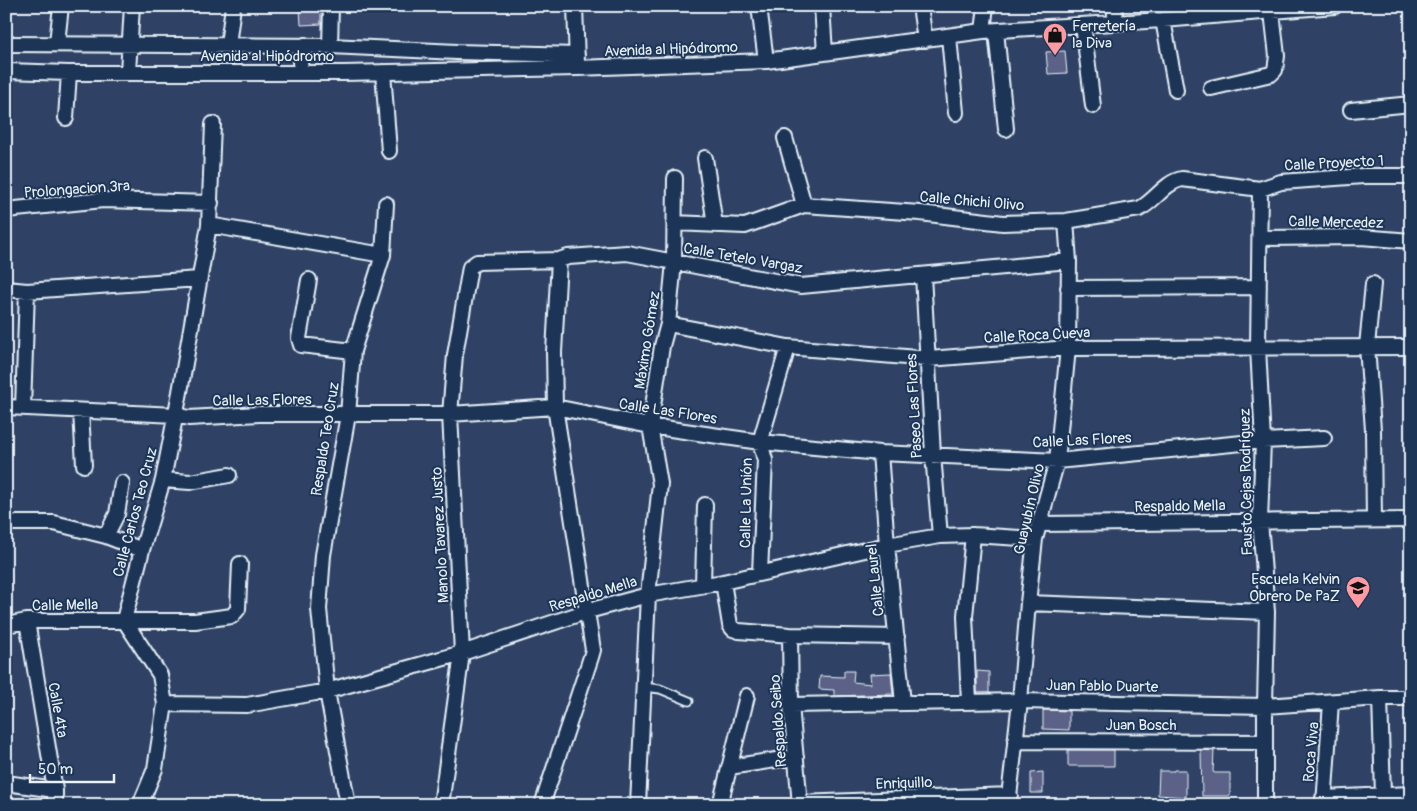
<svg xmlns="http://www.w3.org/2000/svg" width="1417" height="811" viewBox="0 0 1417 811" font-family="Pangolin,sans-serif">
  <style>
    .building { fill: #5b6287; stroke: #e8f1f8 }
    .lines { fill: none; stroke-linecap: round; stroke-linejoin: round }
    .lane-casing { stroke: #e8f1f8; stroke-width: 11 }
    .street-casing { stroke: #e8f1f8; stroke-width: 18 }
    .lane { stroke: #1d3557; stroke-width: 7 }
    .street { stroke: #1d3557; stroke-width: 14 }
    .labels { text-anchor: middle; stroke-width: 4; stroke-linejoin: round; paint-order: stroke }
    .poi-label { font-size: 15px; fill: #e8f1f8; stroke: #1d3557; text-anchor: start }
    .street-label { font-size: 15px; fill: #e8f1f8; stroke: #1d3557 }
  </style>
  <rect width="100%" height="100%" fill="#2f4265"/>
  <filter id="ink" filterUnits="userSpaceOnUse"><feTurbulence type="fractalNoise" baseFrequency=".02" numOctaves="2"/><feDisplacementMap in="SourceGraphic" scale="10" xChannelSelector="R" yChannelSelector="G"/><feConvolveMatrix kernelMatrix="1 2 1 2 8 2 1 2 1" color-interpolation-filters="sRGB"/></filter>
  <g filter="url(#ink)">
    <!-- building -->
    <path class="building" d="M321,8V24L301,25L300,9Z
      M1065,51L1067,73L1048,74L1046,52Z
      M844,671H854L853,682L871,684L870,674L891,673L893,694L834,696V690L819,689L820,676L844,677Z
      M977,671L989,672V693H977Z
      M1043,710L1069,711V730L1043,729Z
      M1068,750H1114V766H1068Z
      M1201,750L1214,751L1213,772L1215,773H1230V796H1202Z
      M1174,770H1186V797L1158,795L1159,771H1174Z
      M1043,772V793H1031V773Z"/>
    <g class="lines">
      <defs>
        <path id="lane" d="M644,687L660,689L689,701"/>
        <path id="street" d="M575,6L577,63
          M759,6L766,61
          M822,6L825,53
          M920,6L925,40
          M1114,6L1116,23
          M1163,20L1176,90
          M1083,25L1093,106
          M983,31L986,6
          M996,31L1006,129
          M949,36L956,113
          M57,43L61,6
          M6,44L330,46L457,52L577,55
          M228,45L233,6
          M330,46L331,6
          M6,71L69,73H344L577,68L766,61L983,31L1163,20L1335,6
          M128,72L132,6
          M383,72L389,151
          M301,73L300,60L305,45
          M1211,88L1271,74L1275,70L1277,56L1272,12
          M1351,110L1411,104
          M66,118L69,73
          M785,138L804,205
          M705,158L715,225
          M1260,189L1258,348L1263,441L1260,521L1267,612L1265,706V805
          M6,210L103,200L211,203
          M674,223L745,226L804,205L920,213L1003,223L1066,221L1139,209C1154,202 1165,182 1182,179L1260,189L1281,182L1363,176H1411
          M209,225L383,255
          M1260,238L1361,237L1411,241
          M923,275L933,455L940,536
          M309,280L299,338L301,345L353,351
          M1373,284L1367,346L1373,430L1374,520
          M1068,288L1259,287
          M6,289L27,291L199,279
          M668,324L788,347L929,359L1068,348L1411,347
          M6,407L176,415L189,418L259,414H450L555,407L650,426L760,442L880,453L1057,461L1263,441L1324,438
          M23,408L27,291
          M81,411L84,465
          M880,453L887,545L903,703
          M163,480L190,482L229,475
          M6,523H54L106,536L142,550
          M1040,524L1411,520
          M106,536L117,514L122,483
          M760,573L765,460L760,442L788,347
          M723,582L730,625L733,629L739,631L790,635L897,637
          M703,585L705,505
          M1028,603L1267,612
          M27,621L55,790V805
          M6,625L27,621H195L232,616L238,609L240,564
          M790,635L791,705L800,805
          M1380,698L1383,795
          M969,702L965,616L973,535
          M165,704L247,705L327,691L462,653L588,611L648,595L723,582L887,545L940,536L973,535L1035,539
          M791,705L1020,701L1265,706L1380,698H1411
          M1016,741L1265,742
          M729,767L796,757
          M6,783L55,790
          M1323,798L1411,794
          M800,803L1010,795
          M140,805L155,769L165,704L160,675L124,620L142,550L163,480L180,392L209,225L213,124
          M348,805L327,691L319,609L323,555L348,415L353,351L383,255L386,204
          M441,805L462,653L450,414L455,355L470,267L477,262L559,260L568,257L627,253L801,286L1069,261
          M542,805L591,657L593,650L555,407L554,352L559,260
          M638,805L648,595L660,484L650,426L662,346L668,324L674,262L675,178
          M720,805L747,696
          M1008,805L1020,701L1028,603L1035,539L1057,461L1068,348L1069,261L1066,221
          M1324,805L1331,702"/>
      </defs>
      <!-- lane casing -->
      <use href="#lane" class="lane-casing"/>
      <!-- street casing -->
      <use href="#street" class="street-casing"/>
      <!-- lane -->
      <use href="#lane" class="lane"/>
      <!-- street -->
      <use href="#street" class="street"/>
    </g>
  </g>
  <!-- icons -->
  <defs>
    <symbol id="shop-pin" viewBox="-11 -11 22 30"><path d="M0 17L-7.5 6A9.5 9.5 0 1 1 7.5 6Z" fill="#ff9aa2" stroke="#1d3557"/><path d="M-5-2.5h2.3a2.7 3.5 0 0 1 5.4 0H5L5.5 6h-11ZM-1.5-2.5h3a1.5 2.3 0 0 0-3 0Z" fill="#111"/></symbol>
    <symbol id="school-pin" viewBox="-11 -11 22 30"><path d="M0 17L-7.5 6A9.5 9.5 0 1 1 7.5 6Z" fill="#ff9aa2" stroke="#1d3557"/><path d="M0-5L7-2L0 1L-7-2ZM-4 1L0 2.5L4 1V4Q0 6-4 4Z" fill="#111"/></symbol>
  </defs>
  <g fill-rule="evenodd">
    <use href="#shop-pin" x="1041" y="21" width="28" height="38"/>
    <use href="#school-pin" x="1344" y="574" width="28" height="38"/>
  </g>
  <g class="labels">
    <!-- poi labels -->
    <g class="poi-label">
      <text x="1072" y="31">Ferretería<tspan x="1072" dy="17">la Diva</tspan></text>
      <text x="1340" y="584" text-anchor="end">Escuela Kelvin<tspan x="1340" dy="17">Obrero De PaZ</tspan></text>
    </g>
    <!-- street labels -->
    <g class="street-label">
      <text transform="translate(671 49) rotate(-2)" y="5">Avenida al Hipódromo</text>
      <text x="267" y="61">Avenida al Hipódromo</text>
      <text transform="translate(1334 163) rotate(-3)" y="5">Calle Proyecto 1</text>
      <text transform="translate(77 189) rotate(-4)" y="5">Prolongacion 3ra</text>
      <text transform="translate(972 201) rotate(5)" y="5">Calle Chichi Olivo</text>
      <text transform="translate(1336 222) rotate(1)" y="5">Calle Mercedez</text>
      <text transform="translate(743 258) rotate(10)" y="5">Calle Tetelo Vargaz</text>
      <text transform="translate(1037 335) rotate(-3)" y="5">Calle Roca Cueva</text>
      <text transform="translate(647 340) rotate(-81)" y="5">Máximo Gómez</text>
      <text transform="translate(262 400) rotate(-1)" y="5">Calle Las Flores</text>
      <text transform="translate(914 406) rotate(-93)" y="5">Paseo Las Flores</text>
      <text transform="translate(668 411) rotate(9)" y="5">Calle Las Flores</text>
      <text transform="translate(325 439) rotate(-81)" y="5">Respaldo Teo Cruz</text>
      <text transform="translate(1082 440) rotate(-3)" y="5">Calle Las Flores</text>
      <text transform="translate(1246 482) rotate(-91)" y="5">Fausto Cejas Rodríguez</text>
      <text transform="translate(746 503) rotate(-89)" y="5">Calle La Unión</text>
      <text transform="translate(1180 506) rotate(-1)" y="5">Respaldo Mella</text>
      <text transform="translate(1029 509) rotate(-77)" y="5">Guayubín Olivo</text>
      <text transform="translate(135 512) rotate(-75)" y="5">Calle Carlos Teo Cruz</text>
      <text transform="translate(440 535) rotate(-93)" y="5">Manolo Tavarez Justo</text>
      <text transform="translate(875 580) rotate(-96)" y="5">Calle Laurel</text>
      <text transform="translate(593 594) rotate(-17)" y="5">Respaldo Mella</text>
      <text transform="translate(65 605) rotate(-1)" y="5">Calle Mella</text>
      <text transform="translate(1102 686) rotate(1)" y="5">Juan Pablo Duarte</text>
      <text transform="translate(58 710) rotate(80)" y="5">Calle 4ta</text>
      <text transform="translate(778 721) rotate(-94)" y="5">Respaldo Seibo</text>
      <text x="1141" y="730">Juan Bosch</text>
      <text transform="translate(1311 752) rotate(-85)" y="5">Roca Viva</text>
      <text transform="translate(904 783) rotate(-2)" y="5">Enriquillo</text>
    </g>
  </g>
  <!-- margin -->
  <rect width="1417" height="811" fill="none" stroke="#1d3557" stroke-width="25"/>
  <rect x="12" y="12" width="1392" height="786" fill="none" stroke="#e8f1f8" stroke-width="2" filter="url(#ink)"/>
  <!-- scale -->
  <path d="M30 774v8h84v-8" fill="none" stroke="#e8f1f8" stroke-width="2.5"/>
  <text x="38" y="774" font-size="15" fill="#e8f1f8" stroke="#1d3557" stroke-width="4" paint-order="stroke">50 m</text>
</svg>
